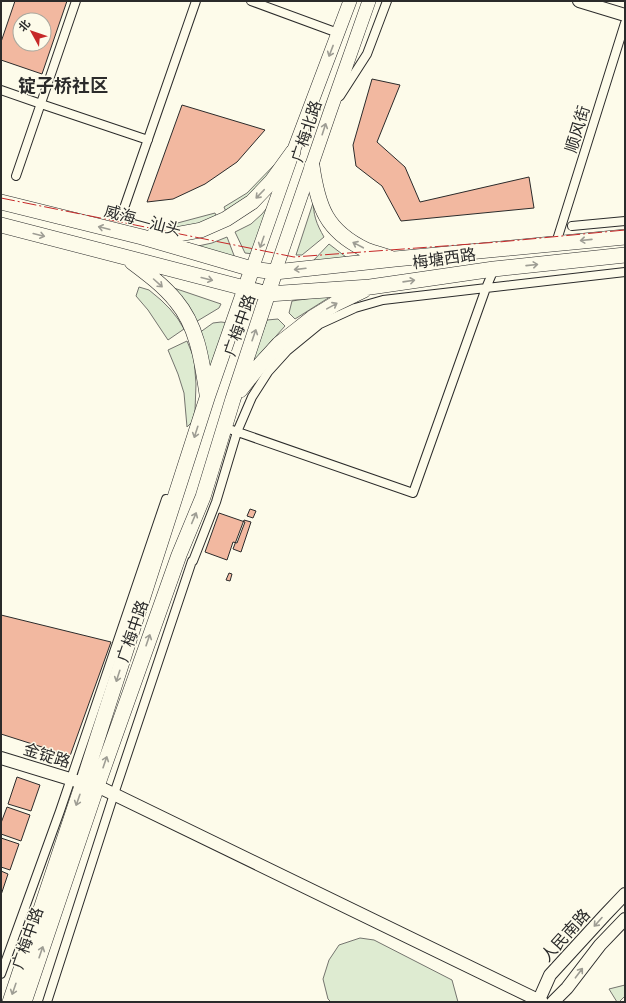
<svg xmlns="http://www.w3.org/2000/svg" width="626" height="1003" viewBox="0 0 626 1003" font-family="'Alegreya Sans','Noto Sans SC',sans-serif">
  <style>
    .green { fill: #deebd1; stroke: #74746e }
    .building { fill: #f2b8a0; stroke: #2b2b2b; fill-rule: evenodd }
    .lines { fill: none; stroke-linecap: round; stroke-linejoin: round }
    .street-casing { stroke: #2b2b2b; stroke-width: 10 }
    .secondary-casing { stroke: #2b2b2b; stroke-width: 14 }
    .primary-casing { stroke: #2b2b2b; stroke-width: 14 }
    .highway-casing { stroke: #2b2b2b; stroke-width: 16 }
    .street { stroke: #fdfbea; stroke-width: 8 }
    .secondary { stroke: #fdfbea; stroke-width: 12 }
    .primary { stroke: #fdfbea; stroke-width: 13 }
    .highway { stroke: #fdfbea; stroke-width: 15 }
    .power { stroke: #c62828; stroke-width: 1; stroke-dasharray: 14 3 2 3; stroke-linecap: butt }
    .oneway { stroke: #9e9d94 }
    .labels { text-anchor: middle; stroke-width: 3; stroke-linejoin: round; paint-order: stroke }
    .street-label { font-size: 16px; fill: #2b2b2b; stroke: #fdfbea }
    .quarter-label { font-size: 18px; font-weight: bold; fill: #2b2b2b; stroke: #fdfbea }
  </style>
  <rect width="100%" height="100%" fill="#fdfbea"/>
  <!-- green -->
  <path class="green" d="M280,159L278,168L230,221L224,207L247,193Z
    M274,199L254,254L245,253L235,232L251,224L262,214Z
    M314,200C312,213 317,225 324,237L302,255H296Z
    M215,213L221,227L140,233Z
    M227,237L235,258L189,248L212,243Z
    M329,244L346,257L312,262Z
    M165,285L221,304L219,308L194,323Z
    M139,287L149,290L161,300L170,309L178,319L184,329L168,340L148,310L136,296Z
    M333,295L295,319L289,313L292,301Z
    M278,319L285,326L251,364L267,320Z
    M221,322L229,323L210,380L199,333L213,323Z
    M187,341L194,358L196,384L195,411L192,422L187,427L184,393L178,374L168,350Z
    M360,938L374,940L452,980L458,1002H331L328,999L323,979L329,960L339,945Z
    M625,985V996L619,1002H617L609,989Z"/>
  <!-- building -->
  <path class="building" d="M15,1H67L42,74L1,60V42ZM20,20H44V44H20Z
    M372,79L400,85L377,142L405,167L420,202L529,177L534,208L401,221L382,186L356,166L353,145Z
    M182,105L265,130L237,162L205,184L173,199L147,202Z
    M250,509L256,511L253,518L247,516Z
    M219,513L245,522L237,543L233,542L227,560L205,552Z
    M244,520L251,522L241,552L233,549Z
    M229,573L232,574L230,581L226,580Z
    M1,615L111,642L70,756L1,734Z
    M17,777L40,785L31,811L8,804Z
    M7,807L30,815L21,841L1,834V823Z
    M1,838L19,844L10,870L1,867Z
    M1,871L8,874L1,895Z"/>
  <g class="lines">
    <defs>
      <path id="street" d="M251,1L338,33
        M1,90L41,104L148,140
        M340,96L367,54L387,1
        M16,176L76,1
        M123,211L196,1
        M572,226L625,221
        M556,243L625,23
        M232,430L413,493L486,288L494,269
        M1,974L60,811L166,499L174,501
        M47,1002L114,794L192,561H193L216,502L237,432L252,397L268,372L287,351L320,324L355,308L383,300L625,272"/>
      <path id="secondary" d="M579,1L625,15
        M1,758L83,783
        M97,786L542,1002
        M538,1002L550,975L605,915L625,894
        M553,1002L567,988L600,945L625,919"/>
      <path id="primary" d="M252,269L293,152L350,1
        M275,272L330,112L369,1"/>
      <path id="highway" d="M312,166C318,207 326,231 366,250C374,253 382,255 390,258
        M1,202L142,237L252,269L275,272L395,259L625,237
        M1,225L268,294L370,287L494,269L625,255
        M153,236L174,235L201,230L226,219L252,202L272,181L293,152
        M132,262C148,274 164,286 176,301C198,327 202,362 207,394
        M240,390L259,366L279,344L297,330L312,318L335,304L364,290
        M10,1002L83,783L208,395L252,269
        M24,1002L97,786L179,555L203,497L233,399L275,272"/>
    </defs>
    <!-- street casing -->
    <use href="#street" class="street-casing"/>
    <!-- secondary casing -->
    <use href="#secondary" class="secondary-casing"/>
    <!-- primary casing -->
    <use href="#primary" class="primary-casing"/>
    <!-- highway casing -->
    <use href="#highway" class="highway-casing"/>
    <!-- street -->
    <use href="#street" class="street"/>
    <!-- secondary -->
    <use href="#secondary" class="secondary"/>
    <!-- primary -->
    <use href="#primary" class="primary"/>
    <!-- highway -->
    <use href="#highway" class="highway"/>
    <!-- power -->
    <path class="power" d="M1,198L294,257L499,242L625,230"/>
  </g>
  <!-- one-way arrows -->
  <defs><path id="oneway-shaft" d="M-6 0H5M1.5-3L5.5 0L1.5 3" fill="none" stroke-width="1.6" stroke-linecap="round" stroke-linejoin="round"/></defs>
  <g class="oneway">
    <use href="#oneway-shaft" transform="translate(331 51) rotate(111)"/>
    <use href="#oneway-shaft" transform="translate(324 129) rotate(-72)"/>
    <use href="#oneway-shaft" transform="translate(260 194) rotate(134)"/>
    <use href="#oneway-shaft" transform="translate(104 228) rotate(-166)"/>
    <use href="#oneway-shaft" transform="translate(39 235) rotate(14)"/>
    <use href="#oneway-shaft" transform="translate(586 240) rotate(174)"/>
    <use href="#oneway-shaft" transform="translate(262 242) rotate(109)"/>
    <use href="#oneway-shaft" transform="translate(358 245) rotate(-152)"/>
    <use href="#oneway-shaft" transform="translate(532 265) rotate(-6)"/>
    <use href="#oneway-shaft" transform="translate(300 269) rotate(173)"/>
    <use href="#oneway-shaft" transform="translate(207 279) rotate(14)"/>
    <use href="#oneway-shaft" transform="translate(409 281) rotate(-8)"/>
    <use href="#oneway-shaft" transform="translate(158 283) rotate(42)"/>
    <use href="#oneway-shaft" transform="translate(332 306) rotate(-29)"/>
    <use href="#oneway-shaft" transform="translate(254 335) rotate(-71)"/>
    <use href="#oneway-shaft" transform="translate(196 432) rotate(108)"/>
    <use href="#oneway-shaft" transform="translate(194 518) rotate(-67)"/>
    <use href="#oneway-shaft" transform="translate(148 640) rotate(-71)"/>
    <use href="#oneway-shaft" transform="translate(118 676) rotate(108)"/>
    <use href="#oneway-shaft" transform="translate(105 762) rotate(-71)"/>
    <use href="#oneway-shaft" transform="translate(78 800) rotate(109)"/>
    <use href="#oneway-shaft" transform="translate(598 922) rotate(132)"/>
    <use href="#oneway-shaft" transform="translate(41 952) rotate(-71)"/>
    <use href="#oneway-shaft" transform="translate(579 973) rotate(-53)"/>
    <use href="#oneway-shaft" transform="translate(14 989) rotate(109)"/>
  </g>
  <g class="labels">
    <!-- street labels -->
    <g class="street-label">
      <text transform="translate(577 129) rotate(-73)" y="6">顺风街</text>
      <text transform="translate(306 131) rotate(-72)" y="6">广梅北路</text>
      <text transform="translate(143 220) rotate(15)" y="6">威海—汕头</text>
      <text transform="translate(444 258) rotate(-8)" y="6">梅塘西路</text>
      <text transform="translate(239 325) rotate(-71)" y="6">广梅中路</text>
      <text transform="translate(132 631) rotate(-71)" y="6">广梅中路</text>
      <text transform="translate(47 755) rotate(17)" y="6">金锭路</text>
      <text transform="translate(565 935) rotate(-48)" y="6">人民南路</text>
      <text transform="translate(27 938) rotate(-71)" y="6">广梅中路</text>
    </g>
    <!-- quarter labels -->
    <g class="quarter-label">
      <text x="63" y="92">锭子桥社区</text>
    </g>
  </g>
  <!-- border -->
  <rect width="626" height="1003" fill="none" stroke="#2b2b2b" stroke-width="4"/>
  <!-- north arrow -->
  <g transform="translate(32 32) rotate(310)"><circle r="19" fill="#fdfbea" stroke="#a9a89e"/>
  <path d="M0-3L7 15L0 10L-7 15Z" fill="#c62828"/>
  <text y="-6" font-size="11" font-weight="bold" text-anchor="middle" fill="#2b2b2b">北</text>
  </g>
</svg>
